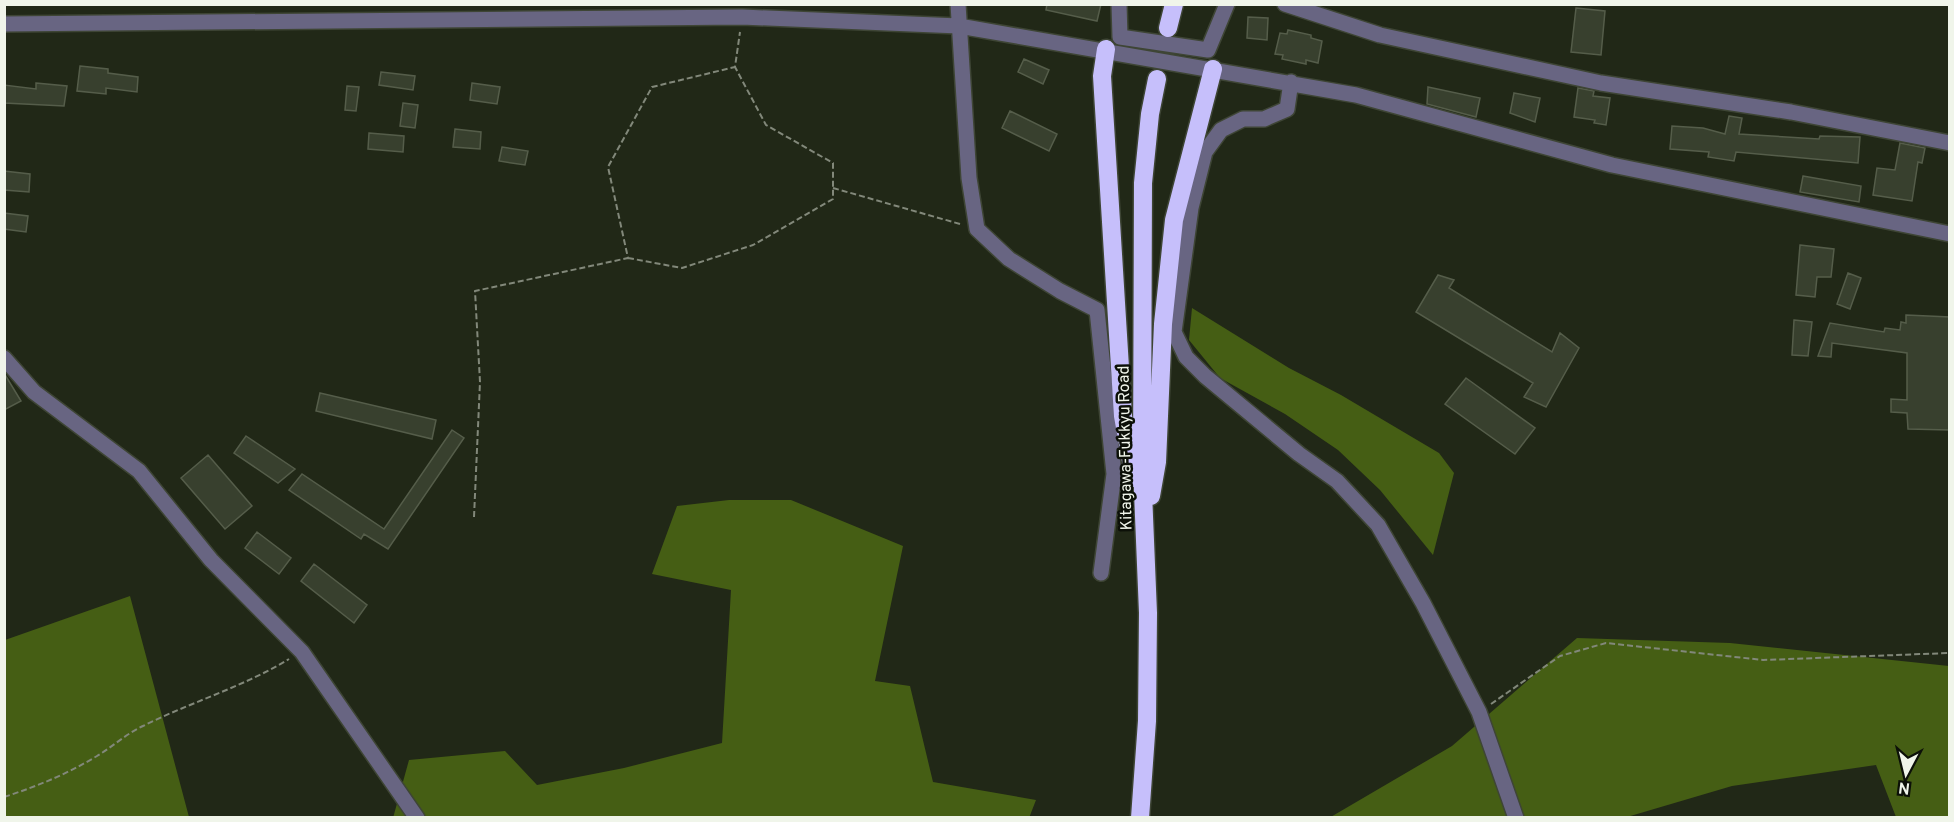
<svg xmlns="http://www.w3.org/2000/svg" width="1954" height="822" viewBox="0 0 1954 822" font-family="Overpass,sans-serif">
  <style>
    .forest { fill: #455e14 }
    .building { fill: #38402e; stroke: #555d4a; stroke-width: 1.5 }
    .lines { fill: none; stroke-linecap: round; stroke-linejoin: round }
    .minor-casing { stroke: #3e4535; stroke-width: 18 }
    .highway-casing { stroke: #3e4535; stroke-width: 21 }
    .path { stroke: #82887a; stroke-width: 2; stroke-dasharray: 6 3; stroke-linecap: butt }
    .minor { stroke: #686582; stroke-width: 15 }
    .highway { stroke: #c6bffb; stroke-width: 18 }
    .labels { text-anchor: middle; stroke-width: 5; stroke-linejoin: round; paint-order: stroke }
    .street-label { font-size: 16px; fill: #f0f5ea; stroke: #0c1008 }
  </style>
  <rect width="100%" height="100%" fill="#212817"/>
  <!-- forest -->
  <path class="forest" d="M1192,308L1289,368L1341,395L1439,453L1454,473L1433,555L1380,490L1338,450L1285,414L1220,378L1189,340Z
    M729,500H791L903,546L875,681L910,686L933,782L1036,800L1029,818H393L409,760L505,751L537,785L624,768L722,743L731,590L652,574L677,506Z
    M130,596L189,817H5V640Z
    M1577,638L1730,643L1949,666V817H1896L1876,765L1732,786L1627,817L1329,818L1452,746Z"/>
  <!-- building -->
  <path class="building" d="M1047,4H1101L1097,21L1046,10Z
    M1576,8L1605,11L1601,55L1571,52Z
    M1248,17L1268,18L1267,40L1247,38Z
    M1288,30L1311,35V38L1322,41L1318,63L1306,60V64L1282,59L1283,55L1275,54L1280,33L1287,34Z
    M1024,59L1049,70L1043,84L1018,72Z
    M80,66L108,69V73L138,77L137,92L106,88V94L77,91Z
    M381,72L415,76L413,90L379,85Z
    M36,83L67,86L64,106L4,103V85L36,89Z
    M472,83L500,87L497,104L470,100Z
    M347,86L359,87L356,111L345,110Z
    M1428,87L1480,98L1476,117L1427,104Z
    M1578,88L1594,91L1593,96L1610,98L1606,125L1594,123L1595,120L1574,117Z
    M1514,93L1540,98L1535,122L1510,113Z
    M403,103L418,105L415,128L400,126Z
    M1010,111L1057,134L1049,151L1002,128Z
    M1729,116L1742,118L1739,134L1819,139L1820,136L1860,137L1858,163L1736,152L1734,161L1708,157L1709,152L1670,149L1672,126L1703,128L1725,134Z
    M455,129L481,132L480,149L453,147Z
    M369,133L404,136L403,152L368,149Z
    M1900,143L1925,148L1922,163L1918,162L1912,201L1873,195L1877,168L1895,170Z
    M502,147L528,151L525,165L499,161Z
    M4,171L30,174L29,192L4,190Z
    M1803,176L1861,186L1859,202L1800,192Z
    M4,213L28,216L26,232L4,229Z
    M1800,245L1834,249L1831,277H1817L1815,297L1796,295Z
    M1848,273L1861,278L1850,309L1837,304Z
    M1438,275L1454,280L1449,288L1552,352L1560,333L1579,348L1546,407L1524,397L1533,383L1416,312Z
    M1906,315L1950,317V430L1908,429L1907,413L1891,412V399L1907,400V353L1832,343L1831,357L1818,356L1830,323L1884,332L1885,328L1900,330L1901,322L1906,323Z
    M1794,320L1812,322L1808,356L1792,355Z
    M4,373L21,401L4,410Z
    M1466,378L1535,428L1515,454L1445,404Z
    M320,393L436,420L432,439L316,411Z
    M452,430L464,438L388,549L364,534L361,539L289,490L302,474L384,529Z
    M246,436L295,469L278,483L234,453Z
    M208,455L252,506L225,529L181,478Z
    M257,532L291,558L279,574L245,548Z
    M314,564L367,605L354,623L301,581Z"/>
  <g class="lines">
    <defs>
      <path id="minor" d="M958,4L969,178L977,229L1009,259L1060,291L1097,310L1114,474L1101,573
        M1119,4L1120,37L1208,50L1227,4
        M1285,4L1380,35L1601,83L1791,112L1950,143
        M4,24L742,17L959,26L1356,95L1612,165L1950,234
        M1291,82L1287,109L1264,119H1243L1221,130L1205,152L1191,208L1174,332L1186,357L1205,376L1299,454L1337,481L1378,525L1423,603L1479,712L1516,818
        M4,358L34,392L139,471L211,560L302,652L417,818"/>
      <path id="highway" d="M1168,28L1174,4
        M1106,49L1102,76L1123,416L1134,478
        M1151,496L1157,462L1163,324L1174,220L1213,69
        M1140,818L1147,721L1148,613L1142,468L1143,183L1150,114L1157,79"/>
    </defs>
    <!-- minor casing -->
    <use href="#minor" class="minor-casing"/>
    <!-- highway casing -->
    <use href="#highway" class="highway-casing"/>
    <!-- path -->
    <path class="path" d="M833,188L960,224
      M628,258L682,268L753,245L833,199V163L766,125L735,67
      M474,517L480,382L475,291L628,258L608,167L652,87L735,67L740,32
      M1491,704L1560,656L1606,643L1763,660L1950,653
      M4,797C38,786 67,774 97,756C112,747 126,734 143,726C191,702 243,687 289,659"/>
    <!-- minor -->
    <use href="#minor" class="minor"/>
    <!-- highway -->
    <use href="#highway" class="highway"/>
  </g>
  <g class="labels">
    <!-- street labels -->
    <g class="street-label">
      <text transform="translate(1124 448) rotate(-91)" y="6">Kitagawa-Fukkyu Road</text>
    </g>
  </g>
  <!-- border -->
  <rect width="1954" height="822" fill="none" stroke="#f0f5ea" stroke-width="12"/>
  <!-- north arrow -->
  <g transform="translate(1906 774) rotate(187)" stroke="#0c1008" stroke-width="4.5" paint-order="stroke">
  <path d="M0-4.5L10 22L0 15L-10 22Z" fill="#f0f5ea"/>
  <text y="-9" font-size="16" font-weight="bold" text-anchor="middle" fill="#f0f5ea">N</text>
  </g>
</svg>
